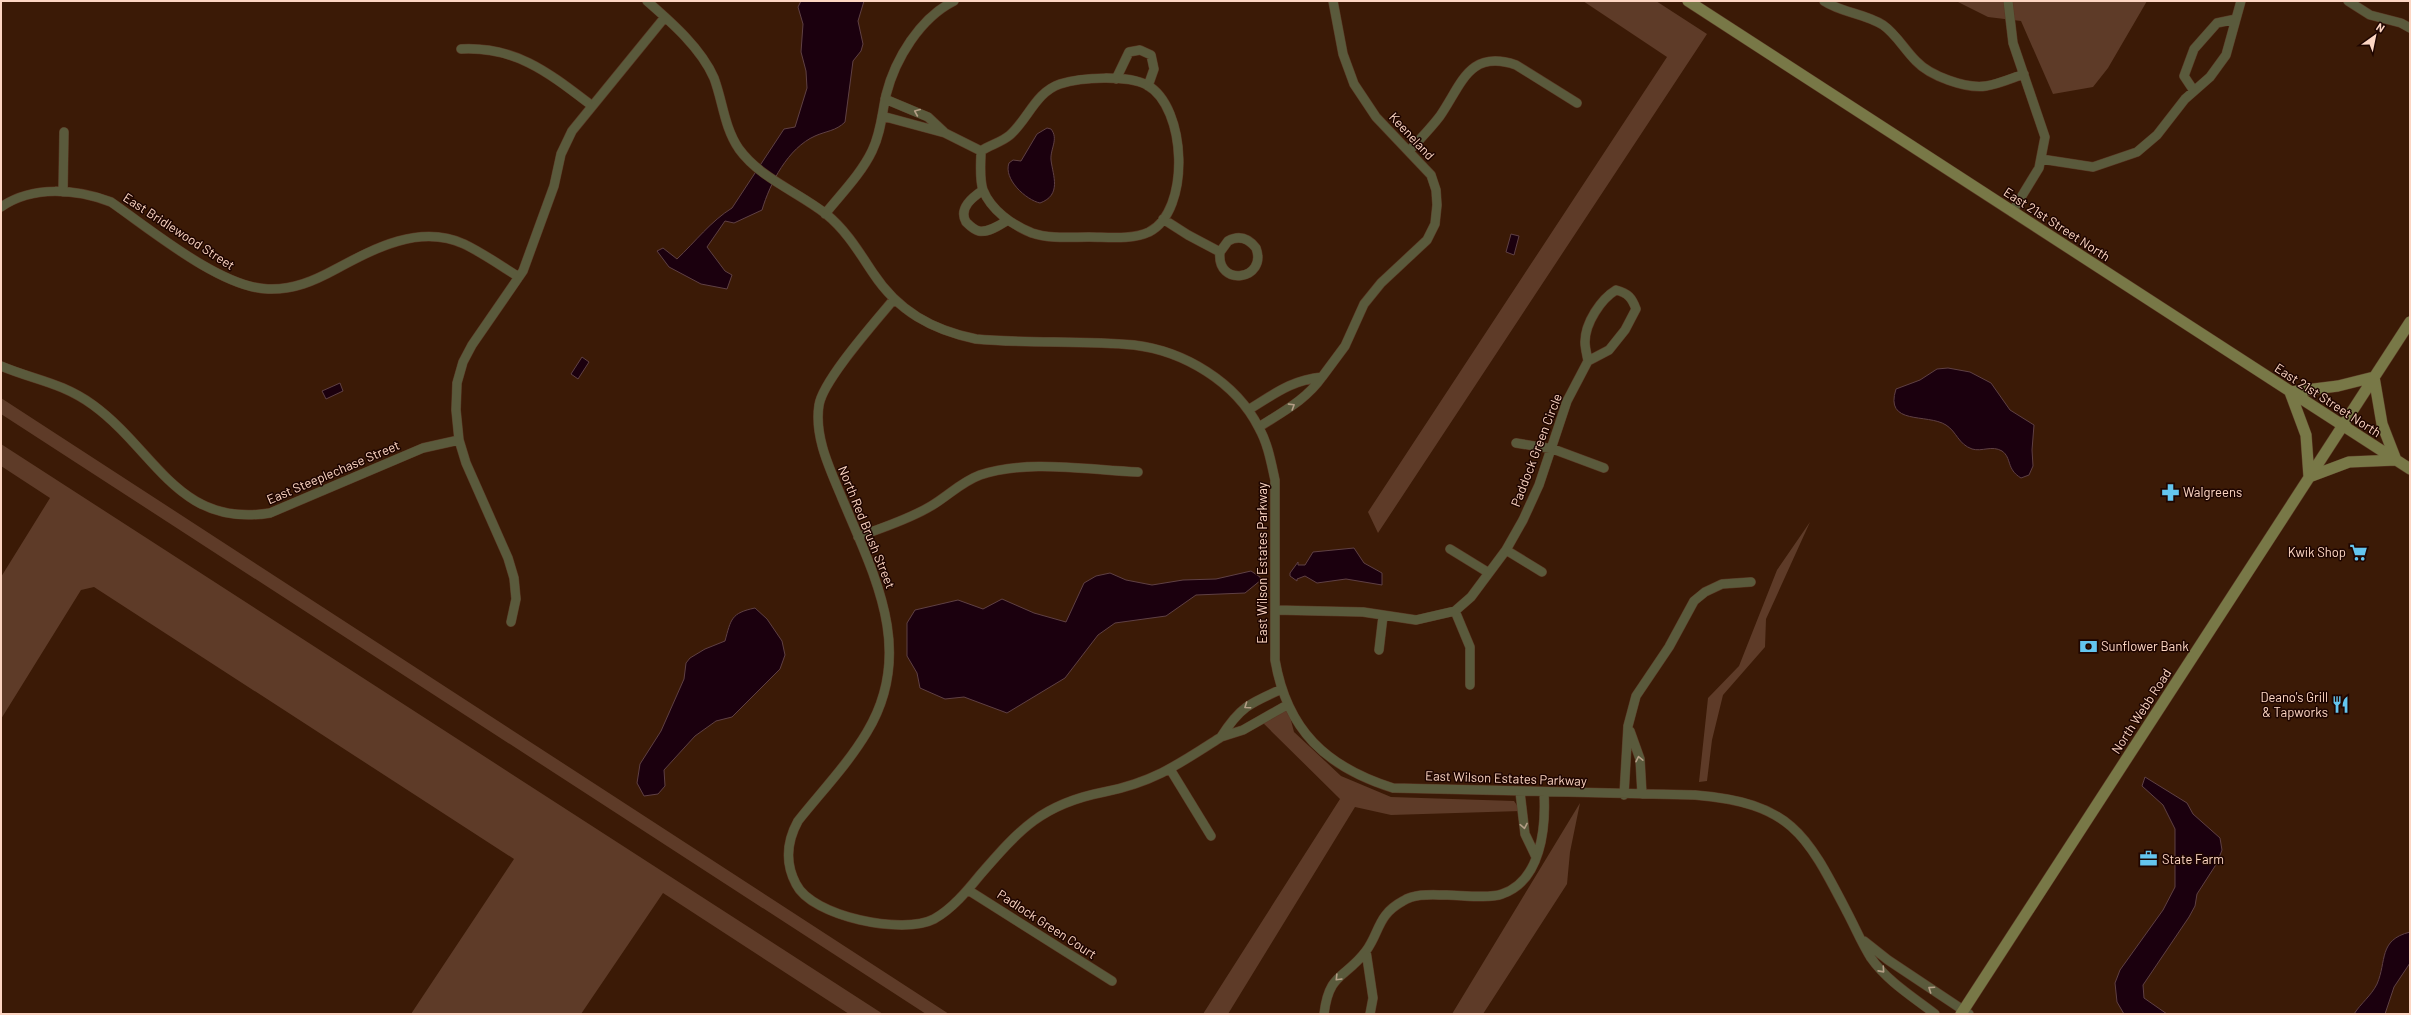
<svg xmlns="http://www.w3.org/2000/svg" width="2411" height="1015" viewBox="0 0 2411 1015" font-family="Barlow,sans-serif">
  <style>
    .green { fill: #5e3b28 }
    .water { fill: #1b000e; stroke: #5f4044 }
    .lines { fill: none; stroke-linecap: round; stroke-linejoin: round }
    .minor-casing { stroke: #5a3824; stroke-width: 10 }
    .secondary-casing { stroke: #5a3824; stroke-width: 12 }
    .minor { stroke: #5a5a3c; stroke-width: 9 }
    .secondary { stroke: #787847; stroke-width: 11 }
    .oneway { stroke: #b49e86 }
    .labels { text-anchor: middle; stroke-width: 3; stroke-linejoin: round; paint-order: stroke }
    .street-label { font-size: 13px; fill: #fdd6c3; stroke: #1e0500 }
    .poi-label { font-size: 13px; fill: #fdd6c3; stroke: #1e0500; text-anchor: start }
  </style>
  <rect width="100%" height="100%" fill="#3b1a06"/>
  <!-- green -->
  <path class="green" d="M1583,1H1656L1707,34L1378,533L1368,512L1667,57Z
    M1956,1H2147L2108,68L2093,87L2053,94L2021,21L1988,17Z
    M1,398L949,1014H926L1,414Z
    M1,444L883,1014H849L663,893L581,1014H411L514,859L94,587L81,590L1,719V577L50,498L1,466Z
    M1810,522L1766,619L1765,647L1723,695L1712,740L1707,781L1699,782L1708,698L1739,666L1777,570Z
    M1287,705L1294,732L1341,776L1391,797L1514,801L1521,811L1391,815L1355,807L1228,1014H1203L1340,799L1260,720Z
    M1580,803L1570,852L1567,884L1483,1014H1452Z"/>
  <!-- water -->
  <path class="water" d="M801,1H864L858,21L863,44L861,51L853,61L845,122C836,131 826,131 815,136C788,148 770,183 762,210L734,223L725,221L707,247L725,271L732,275L727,289L701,284L669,267L657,251L663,248L677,259C695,242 711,221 732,208L784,129L795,127L807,88L806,71L801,52L803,24L798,7Z
    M1047,128L1051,129C1059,139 1050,149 1051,160C1053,176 1062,195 1040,203C1026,200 1003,179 1009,163L1013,160L1021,161L1037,134Z
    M1511,234L1519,236L1514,255L1506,252Z
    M582,357L589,362L578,379L571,374Z
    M1948,368L1970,372L1991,383L2010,410L2034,425L2032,450L2033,466L2029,475L2021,478C2006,469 2012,458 2002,451C1992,445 1982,452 1972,449C1958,444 1957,432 1946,425C1927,413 1884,426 1896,389L1920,380L1937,369Z
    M340,383L343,391L326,399L322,391Z
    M1354,548L1364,563L1382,573V585L1346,579L1317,583L1305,576L1297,579V581L1290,576V573L1298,562V565H1305L1313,552Z
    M1251,571L1260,577L1261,580L1245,593L1196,595L1166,616L1115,623L1098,635L1065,678L1007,713L964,697L945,699L920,688L917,673L907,656V623L915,610L958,600L983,609L1002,599L1034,613L1066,622L1084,583L1096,576L1110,573L1126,580L1152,585L1183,580L1216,579Z
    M755,608L767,619L782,641L785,655L780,669L732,717L716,721L695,736L664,770L665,786L658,794L644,796L637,783L640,764L661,731L684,679L686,663L690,658L705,649L725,641C731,619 731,613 755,608Z
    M2145,777L2187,803L2193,814L2220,838L2222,850L2217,863L2197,894L2195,906L2189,917L2143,985L2144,998L2167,1014H2124L2117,1002L2115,983L2120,970L2163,910L2175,887V829L2163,805L2142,786Z
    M2410,932V963L2394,987L2385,1014H2354C2361,1003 2371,996 2377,984C2387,961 2378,940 2410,932Z"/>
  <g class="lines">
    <defs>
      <path id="minor" d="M647,1C671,22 701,48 714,78C723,102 724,127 739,149C760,178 798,192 826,214C846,230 859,252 873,273C898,311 932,330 976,339C1028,344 1082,340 1134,345C1184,351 1236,382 1259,428C1268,444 1271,462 1275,480V660C1287,730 1326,767 1393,788L1695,795C1791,803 1806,833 1847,912C1855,927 1862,944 1871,958C1887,981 1913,997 1935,1014
        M1824,1C1842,13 1864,13 1883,25C1896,34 1904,49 1916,61C1930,76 1966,89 1986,86C1999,84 2012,78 2024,74
        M2008,1L2013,43L2045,137L2039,168L2012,212
        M2348,1L2370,15L2401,23L2410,28
        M461,49C516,46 549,73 591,105
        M1116,79L1129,52L1140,50L1151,55L1154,69L1148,86
        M2194,91L2184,76L2194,49L2217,23L2236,19
        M885,99L928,117L944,132
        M882,116L945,133L981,151C981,162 979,178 983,190C991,210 1012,225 1032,233C1049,239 1071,237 1089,237C1107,237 1132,240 1149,232C1191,211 1187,107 1147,85C1127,75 1082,77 1060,84C1036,92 1028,119 1010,135C1002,142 990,145 981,151
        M1410,150C1420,139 1431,128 1440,116C1462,84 1469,49 1516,65L1577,103
        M2041,159L2093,167L2137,152L2157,135L2185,99L2210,77L2226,55L2241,1
        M983,190C973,197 958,208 966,222C969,225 974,230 979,231C988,233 1000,225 1008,220
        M63,192L64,132
        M1,207C33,185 76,189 111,202C150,229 221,288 268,289C293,290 314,281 336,269C375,248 420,224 464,244C483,253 501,266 519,277
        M825,214C841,194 861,174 872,151C881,133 882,113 886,95C895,59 920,18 954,1
        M1163,219L1188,235L1220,252C1216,288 1268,280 1256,248C1248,238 1239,235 1228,241L1220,252
        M894,299C876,321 823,380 819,405C814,437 830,469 842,498C874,575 916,651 867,732C848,764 821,792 798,821C787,841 785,863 796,884C812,917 904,935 934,919C952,909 967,891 980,875C1020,829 1042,804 1104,792C1154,782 1179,764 1221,737
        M1,366C34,380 61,382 93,405C156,451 178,528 270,513L423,448L459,440
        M1322,377L1345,346L1364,304L1381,283L1427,240L1435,224L1437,205L1436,190L1431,175L1376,117L1354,84L1343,54L1333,1
        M1248,410C1273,395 1291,380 1322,377C1306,400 1282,412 1259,427
        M1516,443L1553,449L1604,468
        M858,537C883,527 908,520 931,506C948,496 961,482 980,475C1027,459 1088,470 1138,472
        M1450,549L1489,573
        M1506,550L1542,572
        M1275,610L1363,612L1416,620L1455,611L1471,597L1506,550L1523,520L1539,485L1567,401L1588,361L1609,350L1625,330L1636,309C1632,298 1628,293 1616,290C1601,299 1585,323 1585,342C1585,348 1587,355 1588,361
        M1455,611L1470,647V685
        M511,622L516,599L514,578L508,558L466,463L459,440L456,410L457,383L463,362L472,345L523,271L554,186L561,154L572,131L665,17
        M1379,650L1383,616
        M1282,689C1250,703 1240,707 1221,737L1243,730L1287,705
        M1630,731L1640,759L1642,794
        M1170,769L1211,836
        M1520,792L1525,834L1536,857
        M1624,795L1628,726L1636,696L1669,647L1694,601L1705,592L1722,584L1751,582
        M968,890L1112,981
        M1864,941L1888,960L1969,1014
        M1366,951L1373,998L1370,1014
        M1324,1014C1329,972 1345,979 1366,951C1380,932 1377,915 1403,901C1416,893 1432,895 1447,895C1461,895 1489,899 1502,894C1541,881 1546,828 1544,793"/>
      <path id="secondary" d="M1688,1L2410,469
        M2374,377L2382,424L2396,460L2349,462L2309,477L2306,435L2290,392L2338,386Z
        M1961,1014L2410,322"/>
    </defs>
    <!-- minor casing -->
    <use href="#minor" class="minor-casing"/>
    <!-- secondary casing -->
    <use href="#secondary" class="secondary-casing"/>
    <!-- minor -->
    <use href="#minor" class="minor"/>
    <!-- secondary -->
    <use href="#secondary" class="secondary"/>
  </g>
  <!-- one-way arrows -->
  <defs><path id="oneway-chevron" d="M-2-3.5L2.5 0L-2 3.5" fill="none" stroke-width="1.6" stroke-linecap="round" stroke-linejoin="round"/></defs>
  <g class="oneway">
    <use href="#oneway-chevron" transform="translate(917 112) rotate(-157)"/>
    <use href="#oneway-chevron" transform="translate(1292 406) rotate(-32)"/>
    <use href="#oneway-chevron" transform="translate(1247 706) rotate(145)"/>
    <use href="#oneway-chevron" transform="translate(1639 759) rotate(-102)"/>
    <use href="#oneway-chevron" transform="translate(1524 826) rotate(79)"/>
    <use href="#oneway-chevron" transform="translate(1882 970) rotate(48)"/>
    <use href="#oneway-chevron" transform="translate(1338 978) rotate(134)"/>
    <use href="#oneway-chevron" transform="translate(1931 989) rotate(-146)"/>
  </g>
  <!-- icons -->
  <defs>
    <symbol id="pharmacy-bare" viewBox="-9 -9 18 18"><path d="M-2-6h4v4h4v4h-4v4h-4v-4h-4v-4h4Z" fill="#64c5ee" stroke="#1e0500" stroke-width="2.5" paint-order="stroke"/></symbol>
    <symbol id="supermarket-bare" viewBox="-9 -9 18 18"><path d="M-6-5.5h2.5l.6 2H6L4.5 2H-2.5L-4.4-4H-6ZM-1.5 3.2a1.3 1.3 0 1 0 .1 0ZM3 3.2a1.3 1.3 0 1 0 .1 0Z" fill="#64c5ee" stroke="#1e0500" stroke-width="2.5" paint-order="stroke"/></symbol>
    <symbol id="bank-bare" viewBox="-9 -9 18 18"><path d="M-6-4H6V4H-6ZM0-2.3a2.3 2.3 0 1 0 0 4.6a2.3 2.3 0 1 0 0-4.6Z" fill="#64c5ee" stroke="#1e0500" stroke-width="2.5" paint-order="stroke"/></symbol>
    <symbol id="restaurant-bare" viewBox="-9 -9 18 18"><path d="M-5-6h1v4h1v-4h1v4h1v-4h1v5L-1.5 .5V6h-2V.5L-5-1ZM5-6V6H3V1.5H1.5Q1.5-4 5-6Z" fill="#64c5ee" stroke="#1e0500" stroke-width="2.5" paint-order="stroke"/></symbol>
    <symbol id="office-bare" viewBox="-9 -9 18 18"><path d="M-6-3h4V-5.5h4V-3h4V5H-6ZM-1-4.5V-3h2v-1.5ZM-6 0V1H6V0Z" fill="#64c5ee" stroke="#1e0500" stroke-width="2.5" paint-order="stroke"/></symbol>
  </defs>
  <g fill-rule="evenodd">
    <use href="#pharmacy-bare" x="2158" y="480" width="25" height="25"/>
    <use href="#supermarket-bare" x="2346" y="540" width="25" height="25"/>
    <use href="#bank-bare" x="2076" y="634" width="25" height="25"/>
    <use href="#restaurant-bare" x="2328" y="692" width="25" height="25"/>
    <use href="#office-bare" x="2136" y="846" width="25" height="25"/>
  </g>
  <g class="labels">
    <!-- street labels -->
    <g class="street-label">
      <text transform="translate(1412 136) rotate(47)" y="5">Keeneland</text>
      <text transform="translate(2057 224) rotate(33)" y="5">East 21st Street North</text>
      <text transform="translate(179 231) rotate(33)" y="5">East Bridlewood Street</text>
      <text transform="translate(2328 400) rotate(33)" y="5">East 21st Street North</text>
      <text transform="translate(1536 450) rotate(-69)" y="5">Paddock Green Circle</text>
      <text transform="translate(333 472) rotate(-23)" y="5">East Steeplechase Street</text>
      <text transform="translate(867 527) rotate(68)" y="5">North Red Brush Street</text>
      <text transform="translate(1262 563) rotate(-90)" y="5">East Wilson Estates Parkway</text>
      <text transform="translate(2141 711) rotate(-57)" y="5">North Webb Road</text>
      <text transform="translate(1506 778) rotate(2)" y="5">East Wilson Estates Parkway</text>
      <text transform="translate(1047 924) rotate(33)" y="5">Padlock Green Court</text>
    </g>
    <!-- poi labels -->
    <g class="poi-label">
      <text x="2183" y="497">Walgreens</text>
      <text x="2346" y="557" text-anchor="end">Kwik Shop</text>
      <text x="2101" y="651">Sunflower Bank</text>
      <text x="2328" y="702" text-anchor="end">Deano's Grill<tspan x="2328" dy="15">&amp; Tapworks</tspan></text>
      <text x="2162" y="864">State Farm</text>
    </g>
  </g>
  <!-- border -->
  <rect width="2411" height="1015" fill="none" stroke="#fdd6c3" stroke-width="4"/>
  <!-- north arrow -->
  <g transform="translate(2375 36) rotate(33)" stroke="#1e0500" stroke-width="3" paint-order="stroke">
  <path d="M0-3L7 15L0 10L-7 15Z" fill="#fdd6c3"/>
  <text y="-6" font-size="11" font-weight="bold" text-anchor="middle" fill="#fdd6c3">N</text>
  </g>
</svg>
